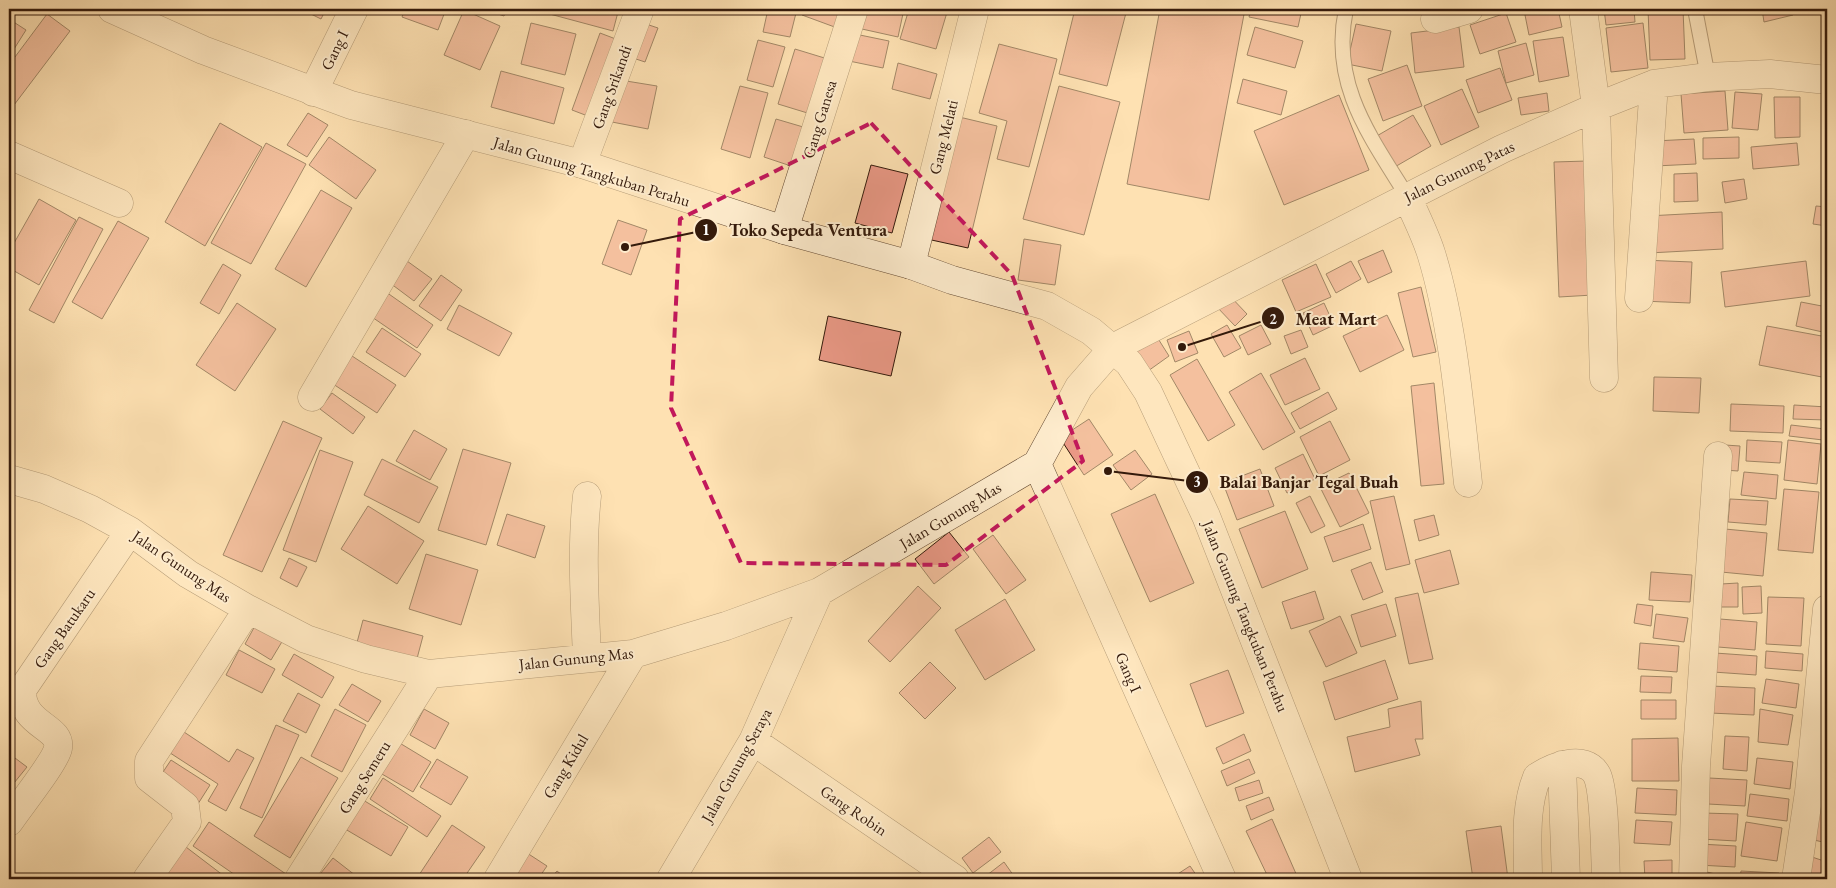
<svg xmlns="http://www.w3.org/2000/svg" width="1836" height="888" viewBox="0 0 1836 888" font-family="'EB Garamond',serif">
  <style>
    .building { fill: #e99885; stroke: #341a0b }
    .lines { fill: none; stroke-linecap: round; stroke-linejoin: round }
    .service-casing { stroke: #664c35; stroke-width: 16 }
    .minor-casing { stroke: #664c35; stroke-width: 29 }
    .tertiary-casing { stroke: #664c35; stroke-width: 29 }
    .service { stroke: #feeccd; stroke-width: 14 }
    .minor { stroke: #feeccd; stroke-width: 28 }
    .tertiary { stroke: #feeccd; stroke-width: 28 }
    .marked { fill: none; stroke: #c2185b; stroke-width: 4; stroke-dasharray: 10 6; stroke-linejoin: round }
    .labels { text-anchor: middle; stroke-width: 4; stroke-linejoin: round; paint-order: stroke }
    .street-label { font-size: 16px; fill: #341a0b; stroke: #feeccd }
    .leader { fill: none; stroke: #341a0b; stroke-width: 2 }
    .callout-dot { fill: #341a0b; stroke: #feeccd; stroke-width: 2 }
    .mark-label { font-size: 15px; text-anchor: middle; font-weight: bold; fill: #fff }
    .callout-label { font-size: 18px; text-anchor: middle; font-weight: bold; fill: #341a0b; stroke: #feeccd; stroke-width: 4; stroke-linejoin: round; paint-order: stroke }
  </style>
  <rect width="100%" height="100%" fill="#fee1b2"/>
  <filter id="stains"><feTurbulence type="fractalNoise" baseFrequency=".004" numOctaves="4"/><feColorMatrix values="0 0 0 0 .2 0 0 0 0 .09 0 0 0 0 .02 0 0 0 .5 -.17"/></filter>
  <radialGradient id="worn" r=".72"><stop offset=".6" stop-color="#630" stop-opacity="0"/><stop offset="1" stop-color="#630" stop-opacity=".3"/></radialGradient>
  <!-- building -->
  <path class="building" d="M301,9H326L321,19Z
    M405,9H446L438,30L402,17Z
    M483,9H507L504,16Z
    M531,9H605L618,12L613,31Z
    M768,9H797L790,37L763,32Z
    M804,9H847L840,29L802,15Z
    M866,9H904L898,37L862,29Z
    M909,9H948L936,49L900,39Z
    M1075,9H1127L1107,86L1059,74Z
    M1160,9H1245L1209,200L1127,184Z
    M1251,9H1302L1298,27L1249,17Z
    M1530,9H1558L1562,27L1529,35L1524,10Z
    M1604,9H1634L1635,22L1606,25Z
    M1648,9H1683L1685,59L1650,60Z
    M1762,9H1792L1793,15L1764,22Z
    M464,10L500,26L480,70L444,55Z
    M1506,13L1516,42L1480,54L1470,25Z
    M47,14L70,31L14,105L9,101V65Z
    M9,19L26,30L9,57Z
    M640,22L658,28L645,62L627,56Z
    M531,23L576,34L565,75L521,64Z
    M1643,23L1648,68L1611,72L1606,28Z
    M1356,24L1391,31L1382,71L1347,64Z
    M1255,27L1303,41L1295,68L1247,55Z
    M1459,27L1464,67L1415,73L1411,33Z
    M600,33L621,41L593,118L572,110Z
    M855,34L889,41L883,68L849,61Z
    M1563,37L1569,76L1539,82L1533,41Z
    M758,40L785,47L773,87L747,80Z
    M1526,43L1534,75L1506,83L1498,51Z
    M999,44L1057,59L1029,167L997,159L1007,121L979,113Z
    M795,49L831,60L814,115L778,104Z
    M898,63L937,74L930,99L892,89Z
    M1407,65L1422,106L1383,121L1368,79Z
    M1500,68L1512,100L1478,113L1466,80Z
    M501,71L564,88L554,124L491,107Z
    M1243,79L1287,91L1281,115L1237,103Z
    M620,80L657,86L648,129L612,122Z
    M740,86L768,93L750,158L721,149Z
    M1059,86L1120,102L1084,235L1023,219Z
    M1462,89L1479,127L1441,145L1424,106Z
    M1725,91L1728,130L1684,133L1681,94Z
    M1735,92L1762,94L1758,130L1732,128Z
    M1547,93L1549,111L1521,115L1518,98Z
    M1339,95L1369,170L1284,205L1254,131Z
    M1774,97H1800V137L1775,138Z
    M308,113L328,125L307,157L287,145Z
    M1413,115L1431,146L1393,168L1375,137Z
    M1824,115H1827V152H1823Z
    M955,116L997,126L968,248L927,239Z
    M776,119L810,129L797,168L764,157Z
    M220,123L262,147L205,246L165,222Z
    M329,137L376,170L356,199L309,165Z
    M1739,137V158L1703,159V138Z
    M1694,139L1696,164L1655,166L1654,141Z
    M266,143L306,164L251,264L211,243Z
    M1797,143L1799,165L1753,169L1751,147Z
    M1587,161L1593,295L1559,297L1554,162Z
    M871,165L908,174L892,233L855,223Z
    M1697,173L1698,201L1674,202V174Z
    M1827,173V200H1824Z
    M1744,179L1747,199L1725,203L1722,182Z
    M321,190L352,208L306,287L275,269Z
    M39,199L76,220L39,285L9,268V252Z
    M1816,206L1827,207V226L1813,224Z
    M1722,212L1723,249L1649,253L1647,216Z
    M79,217L103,229L54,323L29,310Z
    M618,220L647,230L631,275L602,264Z
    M118,221L149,238L102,319L72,302Z
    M1024,239L1061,245L1055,285L1018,280Z
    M1383,250L1392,272L1368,283L1358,261Z
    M1643,260L1692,262L1690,303L1641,301Z
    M407,261L432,279L414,301L390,283Z
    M1351,261L1361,279L1336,293L1326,274Z
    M1806,261L1810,296L1725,307L1721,272Z
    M223,264L241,275L219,314L200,303Z
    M1316,264L1331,297L1296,312L1282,280Z
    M441,275L462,290L441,321L419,306Z
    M1421,287L1436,352L1413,357L1398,293Z
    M386,292L433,325L417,348L369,315Z
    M1228,294L1247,314L1235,326L1216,306Z
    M1801,302L1827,307V333L1796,326Z
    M237,303L276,329L235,391L196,365Z
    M1324,303L1334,325L1313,335L1303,313Z
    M459,305L512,333L499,356L447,329Z
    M1387,315L1404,350L1360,372L1343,336Z
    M828,316L901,332L891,376L819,360Z
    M1227,325L1241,348L1224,357L1211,334Z
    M1261,325L1271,344L1248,355L1239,336Z
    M1767,326L1827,337V378L1759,365Z
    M382,328L421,354L405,377L366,352Z
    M1301,330L1308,347L1291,354L1284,336Z
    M1189,331L1198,353L1175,362L1167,340Z
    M1157,337L1169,356L1148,371L1135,353Z
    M346,352L396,385L377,413L327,380Z
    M1305,358L1320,389L1285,405L1270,375Z
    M1197,359L1235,425L1208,441L1170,375Z
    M1261,373L1295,432L1263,450L1229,392Z
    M1654,377L1701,378L1699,413L1653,411Z
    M1434,383L1444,484L1421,486L1411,386Z
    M1328,392L1337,409L1300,429L1291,413Z
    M332,393L365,417L353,434L320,409Z
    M1731,404L1784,406L1783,433L1730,431Z
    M1794,405L1827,407V420L1793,419Z
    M1089,419L1113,455L1084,475L1060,438Z
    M283,421L322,438L262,572L223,555Z
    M1330,421L1350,460L1319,476L1300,437Z
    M1791,425L1825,429L1823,440L1789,436Z
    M414,430L447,449L430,480L396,461Z
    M1747,440L1782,442L1780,463L1746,461Z
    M1788,440L1821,444L1817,484L1784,480Z
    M1725,445L1740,446L1738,471L1724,470Z
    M463,449L511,463L486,545L438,530Z
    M320,450L353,462L316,562L283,550Z
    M1135,450L1152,474L1131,490L1113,465Z
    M1303,454L1315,479L1287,493L1275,468Z
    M382,459L438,487L419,523L364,495Z
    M1260,469L1274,506L1237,520L1223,483Z
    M1744,472L1778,475L1776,499L1741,495Z
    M1349,473L1369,513L1340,527L1320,487Z
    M1784,489L1819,492L1813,553L1778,550Z
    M1155,494L1194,583L1150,602L1111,514Z
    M1310,496L1325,526L1311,533L1296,503Z
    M1394,496L1410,564L1386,570L1370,501Z
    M1730,499L1768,501L1766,525L1728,522Z
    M368,506L424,541L397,584L341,549Z
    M1285,511L1308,569L1262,588L1239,529Z
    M507,514L545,526L535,558L497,545Z
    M1434,515L1439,535L1419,541L1414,520Z
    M1363,524L1371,549L1333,562L1324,537Z
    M1725,529L1767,533L1763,576L1721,572Z
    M949,532L969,557L934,584L915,559Z
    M993,535L1026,580L1006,594L973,549Z
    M1450,550L1459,584L1424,593L1415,560Z
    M426,554L478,570L461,625L409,609Z
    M289,558L307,567L297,587L280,578Z
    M1371,562L1383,592L1363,600L1351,570Z
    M1651,572L1692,575L1690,602L1649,600Z
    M1738,583V607H1721V584Z
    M918,586L941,608L890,662L868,641Z
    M1761,586L1762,613L1743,614L1742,587Z
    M1315,591L1324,619L1291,629L1282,602Z
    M1418,593L1433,659L1409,664L1395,598Z
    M1768,597L1804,598L1801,646L1766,644Z
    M1005,599L1035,650L985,680L955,630Z
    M1386,604L1396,636L1361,647L1351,615Z
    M1637,604L1653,606L1651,626L1634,623Z
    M1656,614L1688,618L1684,642L1653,638Z
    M1340,616L1357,653L1326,667L1309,631Z
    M1720,619L1757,622L1755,650L1718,647Z
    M363,620L423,636L415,666L355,650Z
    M256,624L283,640L271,660L245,644Z
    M1640,643L1679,646L1677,672L1638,669Z
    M239,650L275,669L262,693L226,675Z
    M1766,651L1803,654L1802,671L1765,668Z
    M1715,653L1757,656L1756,675L1713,672Z
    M294,654L334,677L322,698L282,675Z
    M1385,660L1398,699L1335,720L1323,682Z
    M930,662L956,688L925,719L899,693Z
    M1228,670L1244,713L1206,727L1190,684Z
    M1641,676L1672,677L1671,693L1640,692Z
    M1766,679L1799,684L1796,708L1762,703Z
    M352,684L381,701L368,722L339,705Z
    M1711,686L1755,688L1754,715L1710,713Z
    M298,693L320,705L306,733L283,721Z
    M1641,700H1676V719H1641Z
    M1421,701L1423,739H1415L1420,755L1355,772L1347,737L1390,727L1388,709Z
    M335,709L366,725L342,772L311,756Z
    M424,709L449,723L435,749L410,735Z
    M1760,709L1793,715L1788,745L1758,742Z
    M276,725L299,735L262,818L240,808Z
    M178,728L229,762L237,749L254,758L226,811L208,801L218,784L164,749Z
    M1244,734L1251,751L1223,764L1216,748Z
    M1725,736L1749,737L1747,771L1723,769Z
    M1678,738L1679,781H1632V739Z
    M393,739L431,762L413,792L375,770Z
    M11,755L27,767L14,783L9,779V758Z
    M301,757L338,778L290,858L254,836Z
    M1757,758L1793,762L1790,789L1754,784Z
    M437,759L468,777L451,805L420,787Z
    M1249,759L1255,773L1227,786L1221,771Z
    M171,760L210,785L196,807L157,781Z
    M383,778L441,816L427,837L370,799Z
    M1709,778L1747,780L1745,806L1708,804Z
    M1259,780L1263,793L1239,801L1235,788Z
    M1637,788L1677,790L1676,815L1635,813Z
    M1750,794L1789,799L1787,821L1747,816Z
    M358,797L408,827L391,856L340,826Z
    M1269,797L1274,810L1251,820L1246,806Z
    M1820,808L1827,810V843L1814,840Z
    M1703,813L1738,814L1736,841L1701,839Z
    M1272,819L1297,876L1290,879H1269L1246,831Z
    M1636,820L1672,822L1670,845L1634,843Z
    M209,822L286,874L282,879H241L193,846Z
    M1746,822L1782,828L1777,861L1741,856Z
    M452,825L485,847L463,879H426L419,875Z
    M1501,826L1508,879H1473L1466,831Z
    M989,837L1001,852L973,873L962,858Z
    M182,844L228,879H159Z
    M1699,844L1736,846L1735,867L1698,865Z
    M524,851L547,866L538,879H504Z
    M1812,857L1827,862V879H1805Z
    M333,858L360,879H316Z
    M1672,860V879H1645L1644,861Z
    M1004,862L1016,879H982Z
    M1190,866L1199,879H1170Z
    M1699,870L1715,874L1714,879H1700Z
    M557,871L567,879H550Z
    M1741,871L1779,873L1778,879H1740Z"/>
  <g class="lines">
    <defs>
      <path id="service" d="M1346,9C1330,84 1370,136 1407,196
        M1695,9L1708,77"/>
      <path id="minor" d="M1583,9L1596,107L1604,378
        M1435,19L1469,9
        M313,92L354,9
        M9,155L119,203
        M582,164L640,9
        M1407,196C1415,215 1425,234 1431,253C1453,324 1460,409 1468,483
        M784,230L854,9
        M911,265L975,9
        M1639,298L1654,84
        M312,397L466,134
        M1037,464L1222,879
        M9,479L44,489L90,509L130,531L188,574L248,609L306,639L366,659L429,674L633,654L726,626L819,592L1037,464L1079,387L1113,348L1502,149L1596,107L1654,84L1708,77L1770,74L1827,80
        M587,658C585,604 581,550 587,496
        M753,741L955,879
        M1562,765L1566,879
        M9,822C18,808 56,761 58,748C62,726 21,726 22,690L130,531
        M147,879L187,822L185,806L149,778V761L248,609
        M299,879L429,674
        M498,879L633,654
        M671,879L753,741L819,592
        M1528,879C1528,845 1524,809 1537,777C1552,767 1585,753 1597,775C1605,792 1605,857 1606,879
        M1693,879L1696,766L1718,456
        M1796,879L1809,792L1827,609"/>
      <path id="tertiary" d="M112,9L203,50L351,105L582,164L784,230L911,265L952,280L1047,306L1091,331L1129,363L1148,392L1206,516L1348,879"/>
    </defs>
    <!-- service casing -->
    <use href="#service" class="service-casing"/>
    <!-- minor casing -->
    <use href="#minor" class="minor-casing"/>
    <!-- tertiary casing -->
    <use href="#tertiary" class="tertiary-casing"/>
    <!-- service -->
    <use href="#service" class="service"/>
    <!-- minor -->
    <use href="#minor" class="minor"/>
    <!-- tertiary -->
    <use href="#tertiary" class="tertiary"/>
  </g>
  <!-- marked area -->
  <path d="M0 0H1836V888H0ZM871,123L1012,275L1083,461L946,565L741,563L671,408L680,219Z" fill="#fee1b2" fill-opacity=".55" fill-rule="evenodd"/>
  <path class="marked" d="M871,123L1012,275L1083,461L946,565L741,563L671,408L680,219Z"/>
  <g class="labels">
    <!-- street labels -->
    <g class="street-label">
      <text transform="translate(334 50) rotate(-64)" y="6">Gang I</text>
      <text transform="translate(611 87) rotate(-70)" y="6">Gang Srikandi</text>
      <text transform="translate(819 119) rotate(-73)" y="6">Gang Ganesa</text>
      <text transform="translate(943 137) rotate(-76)" y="6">Gang Melati</text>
      <text transform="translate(592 171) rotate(17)" y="6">Jalan Gunung Tangkuban Perahu</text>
      <text transform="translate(1459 171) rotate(-26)" y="6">Jalan Gunung Patas</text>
      <text transform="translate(950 515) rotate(-31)" y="6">Jalan Gunung Mas</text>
      <text transform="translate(182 566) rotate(34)" y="6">Jalan Gunung Mas</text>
      <text transform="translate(1246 616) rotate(68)" y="6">Jalan Gunung Tangkuban Perahu</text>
      <text transform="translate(64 628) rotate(-55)" y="6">Gang Batukaru</text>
      <text transform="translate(576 658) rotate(-6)" y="6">Jalan Gunung Mas</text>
      <text transform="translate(1129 672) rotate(66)" y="6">Gang I</text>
      <text transform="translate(736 765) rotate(-61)" y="6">Jalan Gunung Seraya</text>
      <text transform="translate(565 766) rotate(-59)" y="6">Gang Kidul</text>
      <text transform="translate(364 777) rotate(-58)" y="6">Gang Semeru</text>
      <text transform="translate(854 810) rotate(34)" y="6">Gang Robin</text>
    </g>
  </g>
  <!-- callouts -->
  <path class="leader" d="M625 247L706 230M1182 347L1273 318M1108 471L1197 482"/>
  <g class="callout-dot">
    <circle cx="625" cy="247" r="5"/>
    <circle cx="1182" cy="347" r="5"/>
    <circle cx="1108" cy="471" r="5"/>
    <circle cx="706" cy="230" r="12"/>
    <circle cx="1273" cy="318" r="12"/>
    <circle cx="1197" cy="482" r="12"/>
  </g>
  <g class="mark-label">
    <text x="706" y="235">1</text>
    <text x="1273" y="324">2</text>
    <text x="1197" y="487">3</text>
  </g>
  <g class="callout-label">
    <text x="808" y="236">Toko Sepeda Ventura</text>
    <text x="1336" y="325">Meat Mart</text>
    <text x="1309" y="488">Balai Banjar Tegal Buah</text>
  </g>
  <!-- margin -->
  <rect width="1836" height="888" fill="none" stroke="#fee1b2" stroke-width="30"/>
  <rect x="10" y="10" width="1816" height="868" fill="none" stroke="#341a0b" stroke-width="2.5"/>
  <rect x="15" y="15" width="1806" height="858" fill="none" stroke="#341a0b"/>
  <rect width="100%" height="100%" filter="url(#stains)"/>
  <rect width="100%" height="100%" fill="url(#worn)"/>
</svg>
